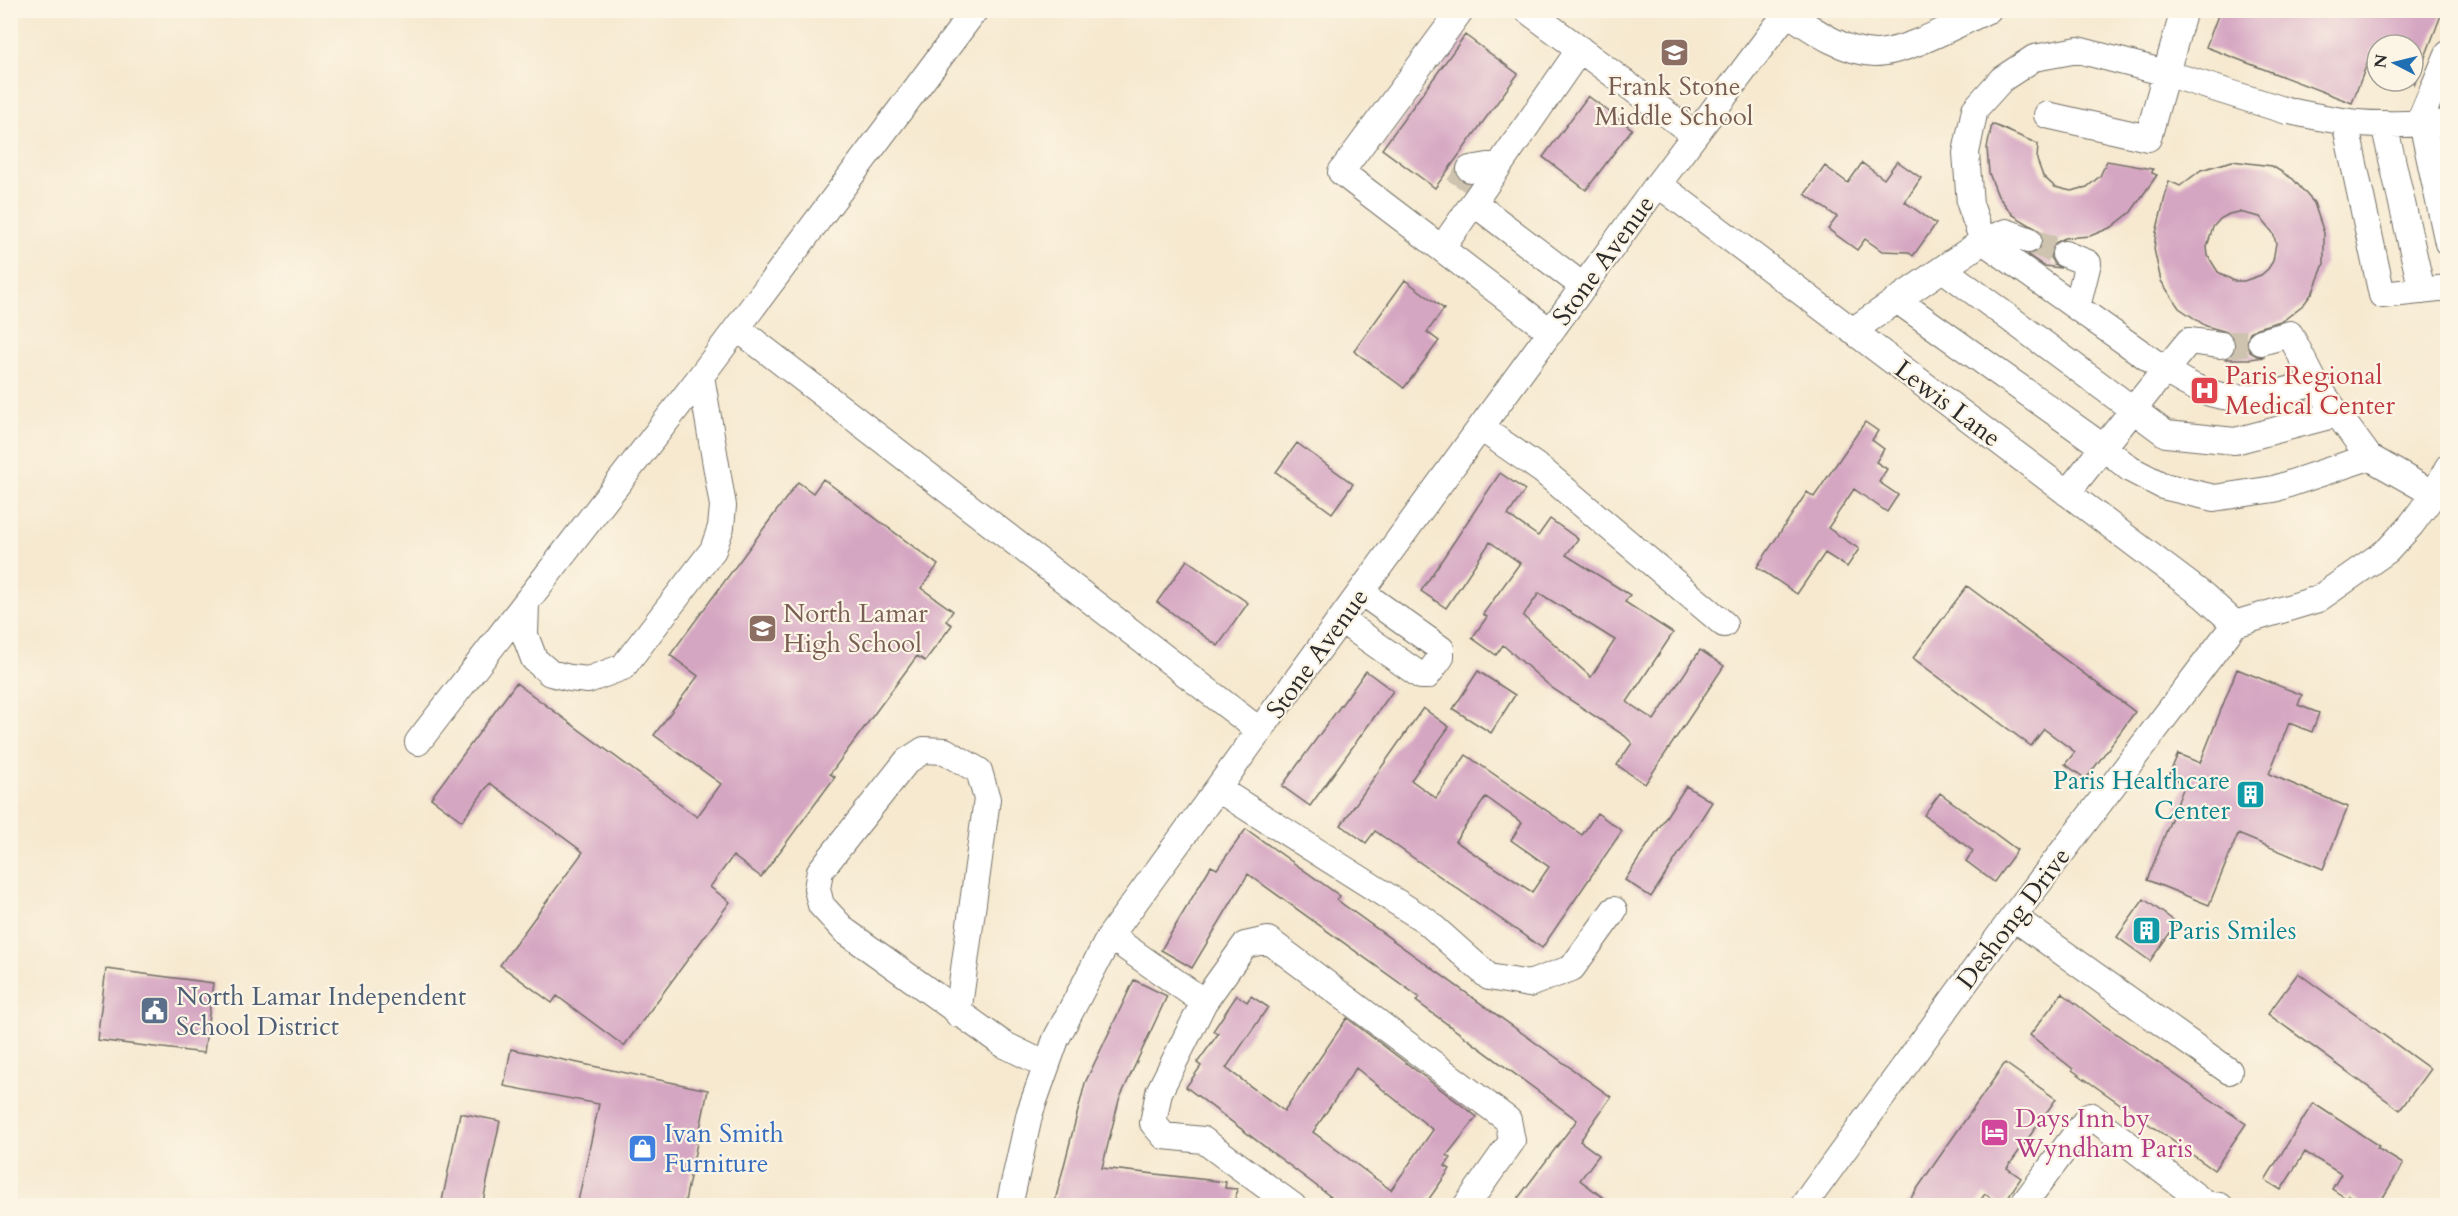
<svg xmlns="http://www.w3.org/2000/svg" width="2458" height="1216" viewBox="0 0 2458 1216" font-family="Cardo,serif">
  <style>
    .building { fill: #d5a6c2; fill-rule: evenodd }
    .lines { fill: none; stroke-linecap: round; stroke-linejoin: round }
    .minor-tunnel { stroke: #cdc3af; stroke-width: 26; stroke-dasharray: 26 13; stroke-linecap: butt }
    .minor-casing { stroke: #726e65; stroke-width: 28 }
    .minor { stroke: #fff; stroke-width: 26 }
    .labels { text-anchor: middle; stroke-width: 4.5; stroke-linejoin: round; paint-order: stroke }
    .education-label { font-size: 26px; fill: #785e54; stroke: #fcf5e5 }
    .street-label { font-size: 26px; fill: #2b2b2b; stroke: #fcf5e5 }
    .health-label { font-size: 26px; fill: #be3a42; stroke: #fcf5e5; text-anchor: start }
    .culture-label { font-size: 26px; fill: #0d838f; stroke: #fcf5e5; text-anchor: end }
    .service-label { font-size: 26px; fill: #4e5e75; stroke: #fcf5e5; text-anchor: start }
    .hotel-label { font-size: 26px; fill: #b23c85; stroke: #fcf5e5; text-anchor: start }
    .shop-label { font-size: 26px; fill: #366cbe; stroke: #fcf5e5; text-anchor: start }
  </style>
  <rect width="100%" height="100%" fill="#fcf5e5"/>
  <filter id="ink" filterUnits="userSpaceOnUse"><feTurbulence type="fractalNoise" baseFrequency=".0167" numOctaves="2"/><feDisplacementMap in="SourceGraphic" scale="12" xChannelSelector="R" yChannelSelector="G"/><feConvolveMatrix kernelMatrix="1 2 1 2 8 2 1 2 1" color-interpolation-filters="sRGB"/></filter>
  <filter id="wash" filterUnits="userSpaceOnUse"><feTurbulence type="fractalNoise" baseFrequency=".008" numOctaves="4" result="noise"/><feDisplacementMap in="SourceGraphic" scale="24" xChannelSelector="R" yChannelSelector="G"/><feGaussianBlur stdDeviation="1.35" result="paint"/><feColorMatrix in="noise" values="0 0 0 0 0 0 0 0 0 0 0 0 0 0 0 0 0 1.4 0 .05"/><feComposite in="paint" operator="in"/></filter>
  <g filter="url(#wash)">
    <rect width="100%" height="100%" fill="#f6e9d0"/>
    <g id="blocks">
      <!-- building -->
      <path class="building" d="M2220,10H2443L2414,86L2413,45H2377V50L2373,48L2352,103L2206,47Z
        M1465,35L1518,74L1435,188L1382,149Z
        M1588,96L1632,129L1586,190L1543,157Z
        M1992,124L2038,144L2037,160L2043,176L2055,187L2071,191L2087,187L2100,176L2107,161L2153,169L2152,173L2157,175L2131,212L2112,227L2090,236L2065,238L2055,243L2051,249L2050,257L2054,264L2061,268L2044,266L2028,255L2037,252L2042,246L2043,238L2040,231L2013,215L1998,196L1989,173L1987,148Z
        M1897,161L1921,178L1905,202L1936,224L1913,256L1908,252L1882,251L1865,239L1857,250L1828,229L1837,217L1805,194L1825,166L1848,183L1862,163L1884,179Z
        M2232,161L2272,166L2293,179L2314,203L2324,233V264L2313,292L2304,304L2284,320L2257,328L2250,332L2246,345L2250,352L2257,356L2265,357L2250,359H2226L2233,354L2236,347L2235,340L2230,333L2206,326L2179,308L2161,281L2154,249L2156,233L2169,181L2180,186L2201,170ZM2239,212L2260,217L2273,233L2276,243L2273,261L2268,269L2261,275L2244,281H2234L2218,272L2208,256L2207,247L2213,227L2220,219L2229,214Z
        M1405,280L1444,309L1427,332L1439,341L1404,388L1354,351Z
        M1865,422L1878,431L1872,440L1884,449L1876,462L1887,469L1879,482L1898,495L1887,512L1854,489L1828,528L1859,549L1847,567L1825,553L1797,594L1757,567L1807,492L1814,497Z
        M1297,443L1353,484L1332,513L1276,472Z
        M1500,473L1525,490L1508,515L1538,536L1550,519L1578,539L1566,555L1630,595L1625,602L1673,633L1627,702L1654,720L1700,650L1724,666L1645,784L1617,765L1632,743L1625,736L1552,688L1503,645L1496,655L1472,638L1487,617L1483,614L1520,563L1490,542L1446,608L1421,591ZM1539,593L1615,640L1591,677L1523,616Z
        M823,479L938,565L921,588L953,611L946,621L952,625L925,661L917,656L830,774L835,777L761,877L733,856L710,887L730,902L624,1046L557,996L552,1003L500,965L583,852L490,783L462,821L431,798L516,683L697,817L721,784L654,735L698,676L670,655L798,482L813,493Z
        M1187,560L1248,603L1218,646L1157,602Z
        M1967,586L2135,712L2086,779L2065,764L2075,752L2044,729L2031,746L1913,658Z
        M2237,669L2302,695L2298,705L2319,713L2312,732L2289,723L2269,774L2348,807L2323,869L2238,834L2209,905L2147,880L2185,784L2168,777L2178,754L2200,763Z
        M1366,671L1393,691L1310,806L1282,786Z
        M1478,671L1515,695L1491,733L1453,709Z
        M1423,708L1449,727L1411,780L1436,798L1466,755L1582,835L1597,813L1622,831L1542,948L1375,831L1366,843L1341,825ZM1486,797L1522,823L1511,840L1549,867L1532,892L1455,841Z
        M1686,786L1712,802L1651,897L1625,880Z
        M1940,793L2017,850L1994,882L1966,861L1973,851L1924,815Z
        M1246,829L1340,896L1337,900L1611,1097L1580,1141L1599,1155L1580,1180L1614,1206H1512L1577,1120L1416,1001L1419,997L1248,874L1192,968L1161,950L1211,866L1217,869Z
        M2144,899L2177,923L2150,961L2117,937Z
        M106,969L213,983L204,1053L97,1040Z
        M2298,973L2430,1069L2400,1110L2268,1014Z
        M1134,980L1167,996L1119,1100L1102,1168L1226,1182L1225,1188L1237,1189L1235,1206H1073L1055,1201L1085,1083Z
        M2062,993L2098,1021L2246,1124L2214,1170L2072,1070L2073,1069L2030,1035Z
        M1237,995L1247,1002L1251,996L1268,1007L1226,1068L1284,1111L1347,1018L1477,1117L1447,1155L1451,1158L1445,1166L1450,1169L1424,1206H1343L1186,1087L1201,1066L1197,1063L1218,1034L1213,1031ZM1356,1068L1433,1130L1391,1190L1313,1132Z
        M511,1049L708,1090L684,1206H577L599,1104L504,1086Z
        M2005,1063L2056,1099L2007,1168L2021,1178L2002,1206L1985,1194L1976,1206H1905Z
        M2313,1103L2379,1146L2377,1148L2403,1164L2378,1206H2366L2349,1195L2347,1199L2332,1189L2341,1174L2305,1152L2281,1190L2265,1180Z
        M460,1113L500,1121L482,1206H441Z"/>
    </g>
  </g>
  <g filter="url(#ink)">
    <use href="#blocks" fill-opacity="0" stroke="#726e65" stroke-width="1.5"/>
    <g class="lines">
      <!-- minor-tunnel -->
      <path class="minor-tunnel" d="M1458,187L1470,169
        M2028,240L2065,254
        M2221,345L2261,342"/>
      <defs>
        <path id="minor" d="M1461,10L1341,172L1551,332
          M1527,10L1695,135
          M2184,10L2166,73L2287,111
          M1788,13C1813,30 1843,52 1875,53C1905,53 1959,23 1988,10
          M2448,54L2421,118L2448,243
          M2294,112C2323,118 2352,124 2382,124C2404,125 2425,122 2448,124
          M2345,122L2382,295L2448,288
          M2384,124L2422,291
          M1470,169L1500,164
          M1658,184L2204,596L2235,624
          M1474,203L1584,287
          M2028,240L2006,232L1983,241L1970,204L1966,153L1975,109L2002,79L2034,58L2078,50L2166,73L2148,138L2047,115
          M1442,248L1580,49
          M2065,254L2088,263L2077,307
          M1943,269L2166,434L2235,441L2337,414
          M1897,300L2103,447L2130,469L2163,486L2214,498L2274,489L2369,457
          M737,328L1260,731
          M1852,331L1983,241L2165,370L2189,341L2221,345
          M2261,342L2290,334L2315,383
          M1481,428L1543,471L1724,624
          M2067,493L2165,370C2222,409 2252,400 2315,383L2369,457L2434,494
          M526,603L525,635L534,659L550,673L570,678L588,680L623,667L713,550L721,527L723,506L701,376
          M1341,620L1421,676H1427L1441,657V649L1361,592
          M418,742L701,376L975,10
          M1218,789L1425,920L1489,977L1529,984L1572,968L1614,910
          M2013,917L2229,1071
          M1110,936L1204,1002
          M958,1014L987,799L979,771L945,751L924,750L907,761L820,871L817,889L821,905L845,931L1003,1044L1046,1065
          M1009,1206L1030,1112L1056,1039L1110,936L1658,184L1789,10
          M1293,1206L1203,1140L1164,1136L1153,1123L1159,1092L1204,1002L1245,945L1268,940L1508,1120L1512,1141L1466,1206
          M1803,1206L2013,917L2235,624L2318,599L2388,550L2411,525L2434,494L2448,467
          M2022,1206L2090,1115L2206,1204L2220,1206"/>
      </defs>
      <!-- minor casing -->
      <use href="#minor" class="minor-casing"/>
      <!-- minor -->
      <use href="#minor" class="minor"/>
    </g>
  </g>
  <!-- icons -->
  <defs>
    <symbol id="school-square" viewBox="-11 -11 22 22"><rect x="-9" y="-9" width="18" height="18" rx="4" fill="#8d6e63" stroke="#fcf5e5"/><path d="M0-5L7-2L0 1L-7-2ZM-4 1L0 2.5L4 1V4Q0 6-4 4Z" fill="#fff"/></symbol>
    <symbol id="hospital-square" viewBox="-11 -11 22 22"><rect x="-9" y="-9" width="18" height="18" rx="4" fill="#e0444e" stroke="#fcf5e5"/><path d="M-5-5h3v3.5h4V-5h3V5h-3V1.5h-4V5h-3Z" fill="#fff"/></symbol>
    <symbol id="building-square" viewBox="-11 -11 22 22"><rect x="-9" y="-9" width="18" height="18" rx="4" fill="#0f9aa8" stroke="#fcf5e5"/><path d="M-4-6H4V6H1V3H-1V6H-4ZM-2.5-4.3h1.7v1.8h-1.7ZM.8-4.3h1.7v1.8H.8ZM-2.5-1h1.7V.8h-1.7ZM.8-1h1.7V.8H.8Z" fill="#fff"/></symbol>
    <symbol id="civic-square" viewBox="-11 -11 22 22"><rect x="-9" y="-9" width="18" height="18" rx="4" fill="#5c6f8a" stroke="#fcf5e5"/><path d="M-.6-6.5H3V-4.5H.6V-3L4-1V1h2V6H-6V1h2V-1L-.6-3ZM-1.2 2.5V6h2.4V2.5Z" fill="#fff"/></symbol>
    <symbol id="hotel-square" viewBox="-11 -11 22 22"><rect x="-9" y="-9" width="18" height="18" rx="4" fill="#d1479c" stroke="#fcf5e5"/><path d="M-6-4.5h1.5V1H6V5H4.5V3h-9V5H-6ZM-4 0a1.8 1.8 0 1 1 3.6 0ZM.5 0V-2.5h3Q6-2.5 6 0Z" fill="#fff"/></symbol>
    <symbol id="shop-square" viewBox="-11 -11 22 22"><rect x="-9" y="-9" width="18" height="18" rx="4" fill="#3f7fe0" stroke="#fcf5e5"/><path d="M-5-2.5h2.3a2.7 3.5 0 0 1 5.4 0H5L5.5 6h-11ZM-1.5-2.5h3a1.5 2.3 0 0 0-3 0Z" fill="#fff"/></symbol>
  </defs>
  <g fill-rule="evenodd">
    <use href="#school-square" x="1658" y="36" width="33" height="33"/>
    <use href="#hospital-square" x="2188" y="374" width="33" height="33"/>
    <use href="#school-square" x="746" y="612" width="33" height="33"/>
    <use href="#building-square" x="2234" y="778" width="33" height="33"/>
    <use href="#building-square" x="2130" y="914" width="33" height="33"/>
    <use href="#civic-square" x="138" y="994" width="33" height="33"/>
    <use href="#hotel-square" x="1978" y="1116" width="33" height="33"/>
    <use href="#shop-square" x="626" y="1132" width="33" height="33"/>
  </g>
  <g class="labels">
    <!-- education labels -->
    <g class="education-label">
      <text x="1674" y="95">Frank Stone<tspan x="1674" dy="30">Middle School</tspan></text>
      <text x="783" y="622" text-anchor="start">North Lamar<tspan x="783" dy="30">High School</tspan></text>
    </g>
    <!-- street labels -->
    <g class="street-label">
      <text transform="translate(1603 260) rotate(-54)" y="9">Stone Avenue</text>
      <text transform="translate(1948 403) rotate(37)" y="9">Lewis Lane</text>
      <text transform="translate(1317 653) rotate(-54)" y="9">Stone Avenue</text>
      <text transform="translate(2013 918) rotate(-53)" y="9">Deshong Drive</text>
    </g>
    <!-- health labels -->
    <g class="health-label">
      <text x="2225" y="384">Paris Regional<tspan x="2225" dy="30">Medical Center</tspan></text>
    </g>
    <!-- culture labels -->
    <g class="culture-label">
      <text x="2230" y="789">Paris Healthcare<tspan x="2230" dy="30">Center</tspan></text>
      <text x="2168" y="939" text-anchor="start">Paris Smiles</text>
    </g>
    <!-- service labels -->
    <g class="service-label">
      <text x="176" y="1005">North Lamar Independent<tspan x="176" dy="30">School District</tspan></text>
    </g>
    <!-- hotel labels -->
    <g class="hotel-label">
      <text x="2015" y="1127">Days Inn by<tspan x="2015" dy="30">Wyndham Paris</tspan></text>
    </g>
    <!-- shop labels -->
    <g class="shop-label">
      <text x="664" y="1142">Ivan Smith<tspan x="664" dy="30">Furniture</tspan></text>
    </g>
  </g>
  <!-- margin -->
  <rect width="2458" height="1216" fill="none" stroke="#fcf5e5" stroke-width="36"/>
  <!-- north arrow -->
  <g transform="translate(2395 63) rotate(277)"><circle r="28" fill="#fcf5e5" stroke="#a8a49b" stroke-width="1.5"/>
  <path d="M0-4.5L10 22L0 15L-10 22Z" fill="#1f6fb2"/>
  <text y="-9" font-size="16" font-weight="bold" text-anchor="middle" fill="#2b2b2b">N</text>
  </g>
</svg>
